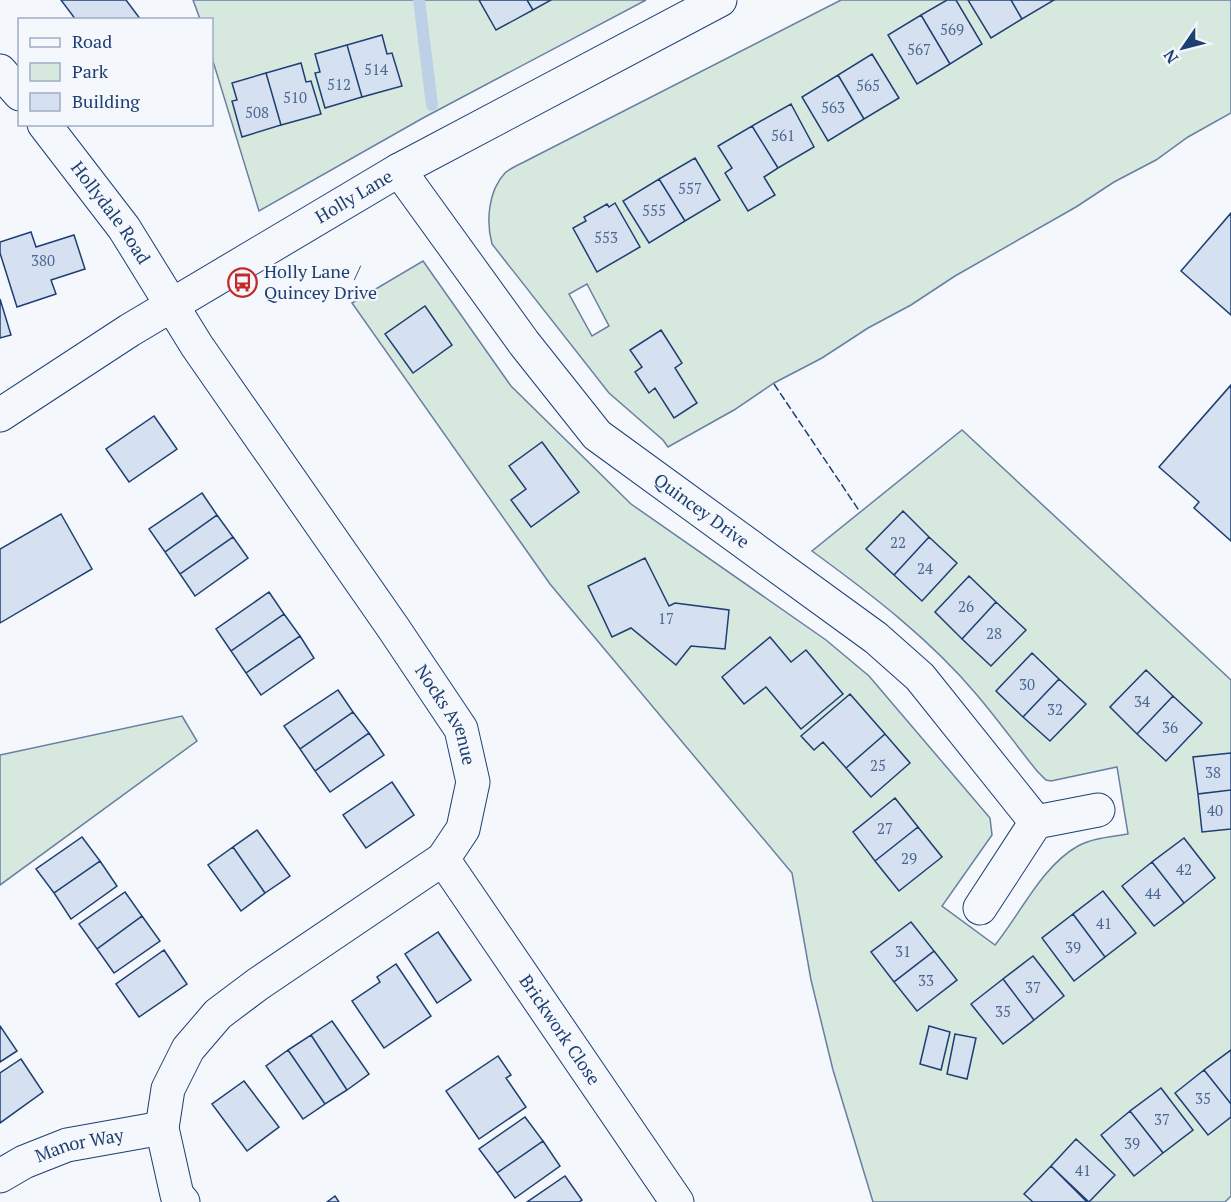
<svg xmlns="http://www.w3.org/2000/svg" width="1231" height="1202" viewBox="0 0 1231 1202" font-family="'PT Serif',serif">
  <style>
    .green { fill: #d7e8df; stroke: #687fa3; stroke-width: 1.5; fill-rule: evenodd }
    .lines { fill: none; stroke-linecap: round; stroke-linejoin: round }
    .stream { stroke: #bed0e5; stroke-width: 12 }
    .building { fill: #d5e0f0; stroke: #1d3f73; stroke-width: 1.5 }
    .street-casing { stroke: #1d3f73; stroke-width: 35 }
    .street { stroke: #f4f7fb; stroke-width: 33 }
    .fence { stroke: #1d3f73; stroke-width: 1.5; stroke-dasharray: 8 3; stroke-linecap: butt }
    .labels { text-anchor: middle; stroke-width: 4.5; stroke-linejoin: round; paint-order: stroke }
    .number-label { font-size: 15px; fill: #4b6792 }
    .street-label { font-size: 18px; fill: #1d3f73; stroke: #f4f7fb }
    .poi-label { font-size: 18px; fill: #1d3f73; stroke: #f4f7fb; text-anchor: start }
  </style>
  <rect width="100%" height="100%" fill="#f4f7fb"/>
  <!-- green -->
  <path class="green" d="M193,0H646L423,118L259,211L212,58V20L200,19Z
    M841,0H1231V113L1188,137L1156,160L1114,182L1076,207L955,276L911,305L868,328L822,358L774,383L734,410L668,447L663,440L609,393L492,244C486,222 488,191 505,173C509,169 516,166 522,163ZM587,284L609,326L592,336L569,294Z
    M423,261L511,386L631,504L826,640L869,676L990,818L992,835L942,906L995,945C1021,913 1042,866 1078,846C1093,838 1111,837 1128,834L1117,767L1051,781L1046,780L1037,771C1017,746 998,720 977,695C930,639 871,594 812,551L962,430L1231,680V1196L1225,1202H873L833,1070L811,980L792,873L550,584L352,303Z
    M182,716L197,741L0,885V755Z"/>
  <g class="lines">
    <!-- stream -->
    <path class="stream" d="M419,0L432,105"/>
  </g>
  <!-- building -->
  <path class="building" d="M61,0H126L141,20H76Z
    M479,0H527L533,10L496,30Z
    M527,0H551L533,10Z
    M947,0H956L982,44L950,64L921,15Z
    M968,0H1011L1022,19L991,38Z
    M1011,0H1054L1022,19Z
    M921,15L950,64L917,84L888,35Z
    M382,35L387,54L392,53L402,86L362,97L347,45Z
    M347,45L362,97L325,108L315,73L320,72L315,54Z
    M872,54L899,98L864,119L838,75Z
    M301,63L306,82L311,81L321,114L281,125L266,73Z
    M266,73L281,125L242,137L232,101L237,100L232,83Z
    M838,75L864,119L828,141L802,97Z
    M791,104L814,147L778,168L752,126Z
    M752,126L778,168L764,177L775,195L748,211L725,173L732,168L718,146Z
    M695,158L720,200L685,221L659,179Z
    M659,179L685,221L649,243L623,201Z
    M615,203L640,247L597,272L573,228L586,221L584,217L607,204L609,207Z
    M1231,213V315L1181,271Z
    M31,232L36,247L74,235L85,269L51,280L56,294L17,307L0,253V242Z
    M0,299L11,335L0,338Z
    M425,306L452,345L413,373L385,334Z
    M661,330L682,363L675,368L697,403L674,418L655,388L649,393L635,372L642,367L630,350Z
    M1231,385V541L1194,508L1199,502L1159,467Z
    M154,416L177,449L129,482L106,449Z
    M542,442L579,492L531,527L511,500L526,489L509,466Z
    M202,493L217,515L165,552L149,529Z
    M903,511L929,537L894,575L866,549Z
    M61,514L92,569L0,623V549Z
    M217,515L233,537L180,574L165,552Z
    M233,537L248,558L195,596L180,574Z
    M929,537L957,563L922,601L894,575Z
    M645,558L669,606L675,603L729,610L725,649L691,646L676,665L631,628L612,637L588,586Z
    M969,576L996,602L962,639L935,612Z
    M269,592L284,614L231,651L216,629Z
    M996,602L1026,630L991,666L962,639Z
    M284,614L300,636L246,673L231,651Z
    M300,636L314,658L261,695L246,673Z
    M770,637L791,662L806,650L843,694L801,729L766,687L744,704L722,677Z
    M1032,653L1059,679L1023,717L996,691Z
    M1146,670L1173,696L1137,734L1110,707Z
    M1059,679L1086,704L1050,741L1023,717Z
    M338,690L353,712L300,749L284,726Z
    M850,694L885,734L846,768L823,742L814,750L801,736Z
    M1173,696L1202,723L1166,761L1137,734Z
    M353,712L369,733L315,771L300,749Z
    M369,733L384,755L330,792L315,771Z
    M885,734L910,763L871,797L846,768Z
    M1231,753V790L1198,794L1193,757Z
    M392,782L414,815L366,848L343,815Z
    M1231,790V829L1202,832L1198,794Z
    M895,798L918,827L875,861L853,832Z
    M918,827L942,857L899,891L875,861Z
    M257,830L290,876L265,893L233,847Z
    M82,837L100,861L54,893L36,869Z
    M1184,838L1215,878L1184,903L1152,862Z
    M233,847L265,893L241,911L208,865Z
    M100,861L117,886L71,919L54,893Z
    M1152,862L1184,903L1154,926L1122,886Z
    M1103,891L1136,933L1105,957L1073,914Z
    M125,892L142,916L97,949L79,924Z
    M1073,914L1105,957L1074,981L1042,938Z
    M142,916L160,941L114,973L97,949Z
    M911,922L934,951L894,982L871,952Z
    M438,932L471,980L437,1003L405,954Z
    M164,950L187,984L139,1017L116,984Z
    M934,951L957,980L917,1011L894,982Z
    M1033,956L1064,996L1034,1020L1003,979Z
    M396,964L431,1016L384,1048L352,1001L380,982L377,977Z
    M1003,979L1034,1020L1003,1044L971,1004Z
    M332,1021L369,1074L347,1090L311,1035Z
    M0,1026L17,1051L0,1062Z
    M929,1026L950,1032L941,1070L920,1064Z
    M955,1034L976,1038L967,1079L947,1074Z
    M311,1035L347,1090L325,1104L288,1050Z
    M288,1050L325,1104L303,1119L266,1066Z
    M1231,1050V1104L1204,1070Z
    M498,1056L511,1075L506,1078L526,1107L479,1139L446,1091Z
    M21,1059L43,1092L0,1123V1073Z
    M1204,1070L1231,1104V1117L1208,1135L1175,1093Z
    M244,1081L279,1127L247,1151L212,1104Z
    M1161,1088L1193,1130L1163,1153L1130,1111Z
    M1130,1111L1163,1153L1134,1176L1101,1135Z
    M525,1117L543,1141L497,1173L479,1149Z
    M1076,1139L1115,1175L1089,1202L1051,1166Z
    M543,1141L560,1166L515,1198L497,1173Z
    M1051,1166L1087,1202H1033L1024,1194Z
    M565,1176L582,1200L579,1202H527Z
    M335,1196L339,1202H327Z"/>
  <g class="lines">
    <defs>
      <g id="street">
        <path d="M0,71L20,94"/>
        <path id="s1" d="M44,124L124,228L197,346L394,629L461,729L473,782L463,829L443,859L258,984L218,1014L188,1049L168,1089L162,1128L177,1195L183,1202"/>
        <path id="s2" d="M399,170L524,343L597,435L876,638L920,677L1036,822"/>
        <path id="s3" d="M0,415L130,330L399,170L720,0"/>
        <path id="s4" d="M443,859L677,1202"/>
        <path d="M980,908L1036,822L1098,810"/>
        <path id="s5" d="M0,1176L24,1162L67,1145L162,1128"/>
      </g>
    </defs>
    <!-- street casing -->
    <use href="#street" class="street-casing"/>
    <!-- street -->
    <use href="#street" class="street"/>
    <!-- fence -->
    <path class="fence" d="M774,384L860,512"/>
  </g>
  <!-- icons -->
  <defs>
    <symbol id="bus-ring" viewBox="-11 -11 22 22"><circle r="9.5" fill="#f4f7fb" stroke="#c62828" stroke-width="1.5"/><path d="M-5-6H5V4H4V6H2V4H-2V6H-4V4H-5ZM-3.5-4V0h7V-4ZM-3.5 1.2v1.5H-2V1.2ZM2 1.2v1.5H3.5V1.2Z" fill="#c62828"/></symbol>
  </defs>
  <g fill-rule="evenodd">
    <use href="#bus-ring" x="226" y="266" width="33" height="33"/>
  </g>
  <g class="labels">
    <!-- number labels -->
    <g class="number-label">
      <text x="952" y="35">569</text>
      <text x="919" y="55">567</text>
      <text x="376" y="75">514</text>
      <text x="339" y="90">512</text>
      <text x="868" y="91">565</text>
      <text x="295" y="103">510</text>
      <text x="833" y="113">563</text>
      <text x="257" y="118">508</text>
      <text x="783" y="141">561</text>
      <text x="690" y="194">557</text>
      <text x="654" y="216">555</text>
      <text x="606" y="243">553</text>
      <text x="43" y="266">380</text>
      <text x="898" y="548">22</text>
      <text x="925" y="574">24</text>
      <text x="966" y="612">26</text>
      <text x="666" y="624">17</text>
      <text x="994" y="639">28</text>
      <text x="1027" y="690">30</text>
      <text x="1142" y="707">34</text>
      <text x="1055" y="715">32</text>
      <text x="1170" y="733">36</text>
      <text x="878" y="771">25</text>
      <text x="1213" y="778">38</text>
      <text x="1215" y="816">40</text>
      <text x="885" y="834">27</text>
      <text x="909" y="864">29</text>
      <text x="1184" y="875">42</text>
      <text x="1153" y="899">44</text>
      <text x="1104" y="929">41</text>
      <text x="1073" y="953">39</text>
      <text x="903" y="957">31</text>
      <text x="926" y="986">33</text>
      <text x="1033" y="993">37</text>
      <text x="1003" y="1017">35</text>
      <text x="1203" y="1104">35</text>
      <text x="1162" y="1125">37</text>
      <text x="1132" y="1149">39</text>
      <text x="1083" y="1176">41</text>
    </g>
    <!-- street labels -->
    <g class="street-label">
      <text dy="6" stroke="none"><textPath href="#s3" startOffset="416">Holly Lane</textPath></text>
      <text dy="6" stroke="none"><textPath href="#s1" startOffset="111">Hollydale Road</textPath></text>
      <text dy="6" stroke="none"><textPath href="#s2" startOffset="460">Quincey Drive</textPath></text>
      <text dy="6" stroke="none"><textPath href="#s1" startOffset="716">Nocks Avenue</textPath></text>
      <text dy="6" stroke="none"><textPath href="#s4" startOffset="207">Brickwork Close</textPath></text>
      <text dy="6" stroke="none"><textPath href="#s5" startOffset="86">Manor Way</textPath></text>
    </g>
    <!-- poi labels -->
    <g class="poi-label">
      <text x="264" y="278">Holly Lane /<tspan x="264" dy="21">Quincey Drive</tspan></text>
    </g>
  </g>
  <!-- legend -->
  <rect x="18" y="18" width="195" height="108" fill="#f4f7fb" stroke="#9eadc5" stroke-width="1.5"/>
  <rect x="30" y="38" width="30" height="9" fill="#f4f7fb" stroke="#9eadc5" stroke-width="1.5"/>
  <text x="72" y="48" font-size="18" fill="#1d3f73">Road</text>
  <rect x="30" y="63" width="30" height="18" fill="#d7e8df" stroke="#9eadc5" stroke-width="1.5"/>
  <text x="72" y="78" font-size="18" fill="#1d3f73">Park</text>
  <rect x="30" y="93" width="30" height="18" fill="#d5e0f0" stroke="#9eadc5" stroke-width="1.5"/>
  <text x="72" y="108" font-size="18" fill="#1d3f73">Building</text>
  <!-- north arrow -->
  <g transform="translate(1183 48) rotate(235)" stroke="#f4f7fb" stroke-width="4.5" paint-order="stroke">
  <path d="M0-4.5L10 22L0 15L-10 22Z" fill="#1d3f73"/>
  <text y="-9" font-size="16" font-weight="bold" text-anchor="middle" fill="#1d3f73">N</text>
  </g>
</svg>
